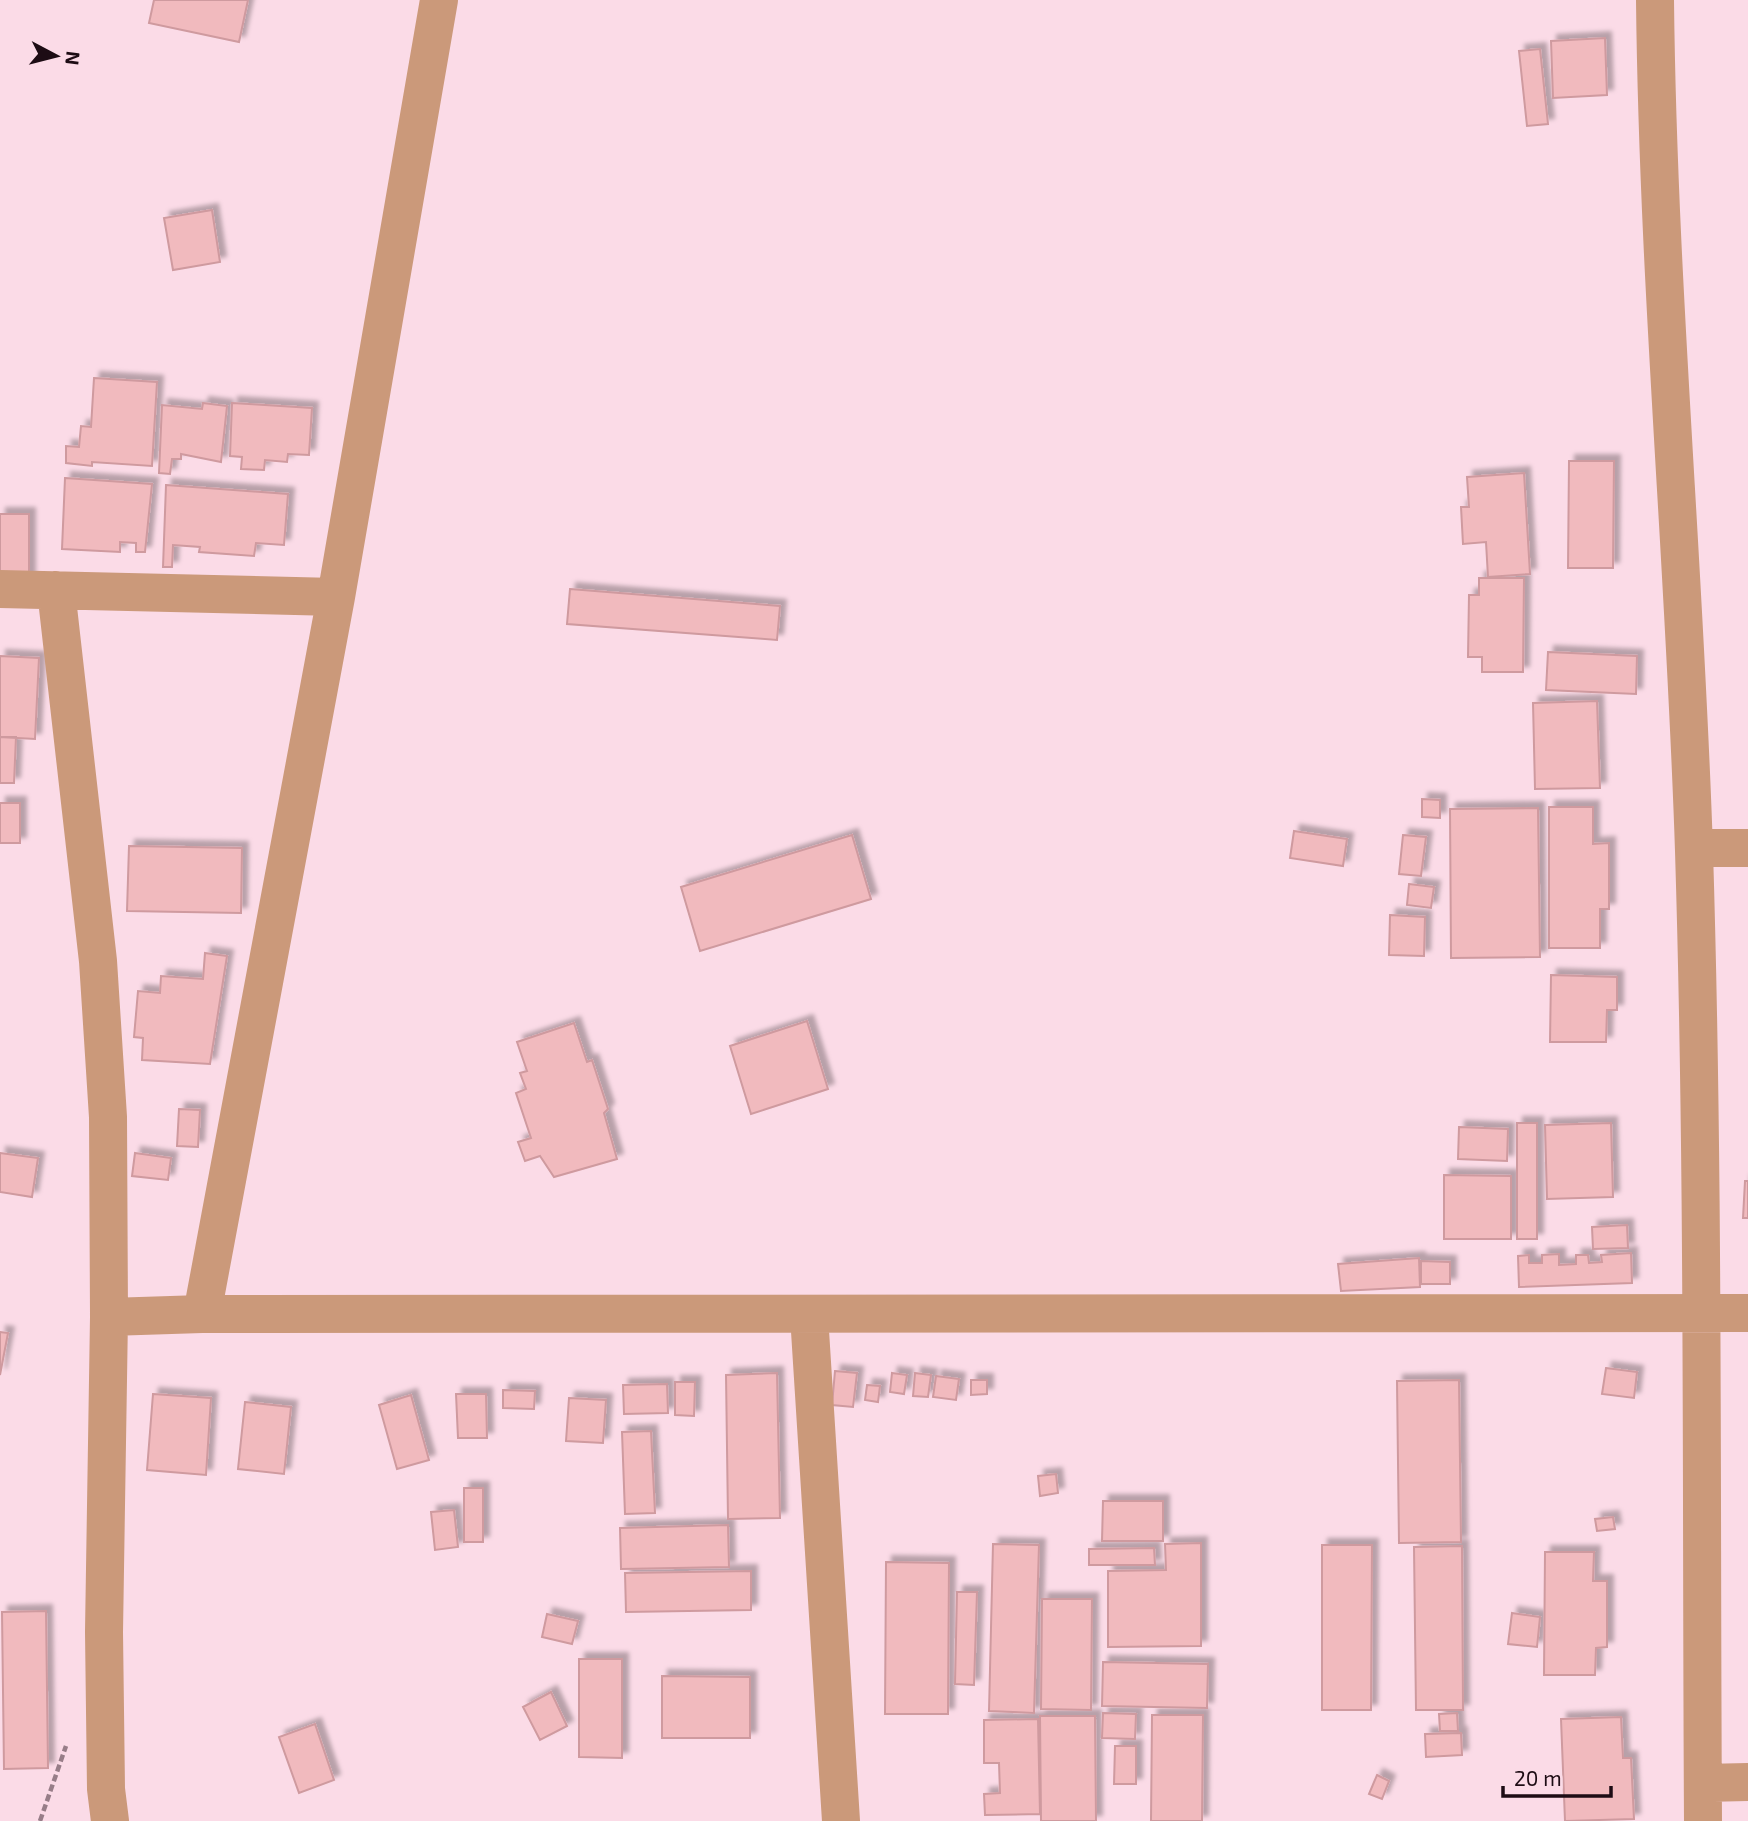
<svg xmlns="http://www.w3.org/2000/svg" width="1748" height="1821" viewBox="0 0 1748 1821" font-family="'Exo 2',sans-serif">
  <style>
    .building { fill: #f1babe; stroke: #cf9a9f; stroke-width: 2; filter: url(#shadow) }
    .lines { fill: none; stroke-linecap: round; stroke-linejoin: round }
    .path { stroke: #977d88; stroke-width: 4.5; stroke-dasharray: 7 3.5; stroke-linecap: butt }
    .street { stroke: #cb997a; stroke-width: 38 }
  </style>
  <defs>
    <filter id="shadow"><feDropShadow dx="6" dy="-6" stdDeviation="2" flood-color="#0004"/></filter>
  </defs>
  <rect width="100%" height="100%" fill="#fbdbe7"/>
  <!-- building -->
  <path class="building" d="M154,0H248L239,42L149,23Z
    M1605,38L1607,95L1553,98L1551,41Z
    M1540,49L1548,124L1527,126L1519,51Z
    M212,210L220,262L173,270L164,218Z
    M94,378L157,382L152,466L92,462V466L66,463V446L79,447L81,426L91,427Z
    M203,403L227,406L221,462L181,454V459H172L170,474L159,473L162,405L202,409Z
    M232,403L312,408L309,455L288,454L287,462L265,460L264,470L241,469L242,457L230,456Z
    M1569,461H1614L1613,568H1568Z
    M1524,473L1530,574L1488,577L1486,542L1463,544L1461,507H1469L1467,477Z
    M65,478L152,484L145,552H136V543L120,542V552L62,549Z
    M166,485L288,494L284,545L256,543L254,556L199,552L200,547L173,545L172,567H163Z
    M0,514H29V582L0,581Z
    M1479,578H1524L1523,672H1482V657H1468L1469,595H1479Z
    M570,589L780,606L777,640L567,624Z
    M1548,652L1637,656L1636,694L1546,690Z
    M0,656L39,658L35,739L0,737Z
    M1597,701L1600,788L1535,789L1533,703Z
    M0,737H16L14,783H0Z
    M1422,799L1440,800V818L1422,817Z
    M0,803H20V843H0Z
    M1549,807H1593V844L1609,843V909H1600V948H1549Z
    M1538,808L1540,957L1451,958L1450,809Z
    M1294,831L1347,839L1343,866L1290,858Z
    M852,835L871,899L700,951L681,887Z
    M1403,835L1426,837L1421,876L1399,874Z
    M129,846L242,848L241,913L127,911Z
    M1409,884L1434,887L1431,908L1407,905Z
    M1390,915L1425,917L1424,956L1389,955Z
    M205,953L227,956L210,1064L142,1060L143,1038L134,1037L138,991L160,993L161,976L203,979Z
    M1551,975L1617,977V1010H1607L1606,1042H1550Z
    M807,1021L828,1089L751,1114L730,1046Z
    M574,1023L587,1062L592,1060L608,1109L604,1113L617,1159L554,1177L540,1156L525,1161L518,1142L531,1138L516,1093L526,1089L520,1073L527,1071L517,1042Z
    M179,1109L200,1110L198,1147L177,1146Z
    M1517,1123H1537V1239H1517Z
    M1611,1123L1613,1197L1547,1199L1545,1125Z
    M1459,1127L1508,1129L1507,1161L1458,1159Z
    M0,1153L38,1158L32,1197L0,1192Z
    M135,1153L171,1158L168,1180L132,1176Z
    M1444,1175L1511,1176V1239H1444Z
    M1745,1181H1748V1218H1743Z
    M1627,1225L1628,1248L1593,1249L1592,1227Z
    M1631,1253L1632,1283L1519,1287L1518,1256L1529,1255V1263H1542V1255L1559,1254V1265L1576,1264V1255H1588L1589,1263L1602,1262L1601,1255Z
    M1419,1258L1420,1287L1341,1291L1338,1264Z
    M1421,1261L1450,1262V1284H1421Z
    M0,1332L8,1333L0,1375Z
    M1606,1368L1637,1372L1634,1398L1602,1394Z
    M835,1371L857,1373L853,1407L832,1405Z
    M777,1373L780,1518L728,1519L726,1375Z
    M892,1373L907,1375L904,1394L890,1392Z
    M915,1373L931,1375L928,1397L913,1396Z
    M936,1376L959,1379L956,1400L933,1397Z
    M971,1380H987V1394L971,1395Z
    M1459,1380L1461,1542L1399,1543L1397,1381Z
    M675,1382H695L694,1416L675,1415Z
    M667,1384L668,1413L624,1414L623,1385Z
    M867,1385L880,1386L878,1402L865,1400Z
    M503,1390L535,1391L534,1409L503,1408Z
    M153,1394L211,1398L206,1475L147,1470Z
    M456,1394H486L487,1438H458Z
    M411,1395L429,1460L397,1469L379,1405Z
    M569,1398L606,1400L603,1443L566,1441Z
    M245,1402L291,1407L284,1474L238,1469Z
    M651,1431L655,1513L625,1514L622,1432Z
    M1056,1474L1058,1493L1040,1496L1038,1476Z
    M464,1488H483V1542H464Z
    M1103,1501H1163V1541H1102Z
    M454,1510L458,1547L435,1550L431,1512Z
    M1613,1517L1615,1529L1597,1531L1595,1519Z
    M728,1525L729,1567L621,1569L620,1528Z
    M1201,1543V1646L1108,1647V1571L1166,1570L1165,1544Z
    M993,1544L1039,1545L1034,1713L989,1711Z
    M1322,1545H1372L1371,1710H1322Z
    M1462,1546L1463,1710H1416L1414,1547Z
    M1154,1548L1155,1565H1089V1549Z
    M1545,1552H1594L1593,1581H1607V1647L1596,1648L1595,1675H1544Z
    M886,1562L949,1563L948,1714H885Z
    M751,1571V1610L626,1612L625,1573Z
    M957,1592H977L974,1685L955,1684Z
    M1042,1599H1092L1091,1710L1041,1709Z
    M46,1611L48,1768L4,1769L2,1612Z
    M1512,1613L1540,1617L1537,1647L1508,1644Z
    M547,1614L578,1621L572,1644L542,1637Z
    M579,1659H622V1758L579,1757Z
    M1103,1662L1208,1664L1207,1708L1102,1706Z
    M662,1676L750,1677V1738H662Z
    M551,1692L567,1726L540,1740L523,1707Z
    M1103,1713L1136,1714L1135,1739L1102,1738Z
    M1457,1713L1458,1731H1440L1439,1714Z
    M1152,1715H1203L1202,1821H1151Z
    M1040,1716H1095L1096,1821H1041Z
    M1621,1717L1623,1758H1631L1634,1819L1565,1821L1561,1719Z
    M1038,1719L1040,1814L985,1815L984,1794L1000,1793L999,1763H984V1720Z
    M315,1724L334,1780L299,1793L279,1737Z
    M1461,1733L1462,1755L1426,1757L1425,1734Z
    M1115,1746H1136V1784H1114Z
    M1377,1775L1389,1781L1382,1799L1369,1794Z"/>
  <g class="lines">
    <!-- path -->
    <path class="path" d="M40,1821L66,1746"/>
    <!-- street -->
    <path class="street" d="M1655,0C1658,284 1685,567 1694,851C1704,1174 1701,1497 1703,1821
      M0,589L336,597
      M56,590L98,961L108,1117L109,1317L104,1632L106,1789L110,1821
      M1694,848H1748
      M202,1314L336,597L439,0
      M809,1315L841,1821
      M109,1317L202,1314L1748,1313
      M1703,1783L1748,1782"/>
  </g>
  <!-- north arrow -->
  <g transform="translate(56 56) rotate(97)" stroke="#fbdbe7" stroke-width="5" paint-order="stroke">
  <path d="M0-5L12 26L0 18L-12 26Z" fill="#1d0c14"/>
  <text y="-10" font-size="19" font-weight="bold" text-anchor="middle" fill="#1d0c14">N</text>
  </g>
  <!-- scale -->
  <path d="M1503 1786v10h108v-10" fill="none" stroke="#1d0c14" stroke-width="3.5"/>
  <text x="1514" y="1786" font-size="21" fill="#1d0c14" stroke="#fbdbe7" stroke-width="5" paint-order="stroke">20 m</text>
</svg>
